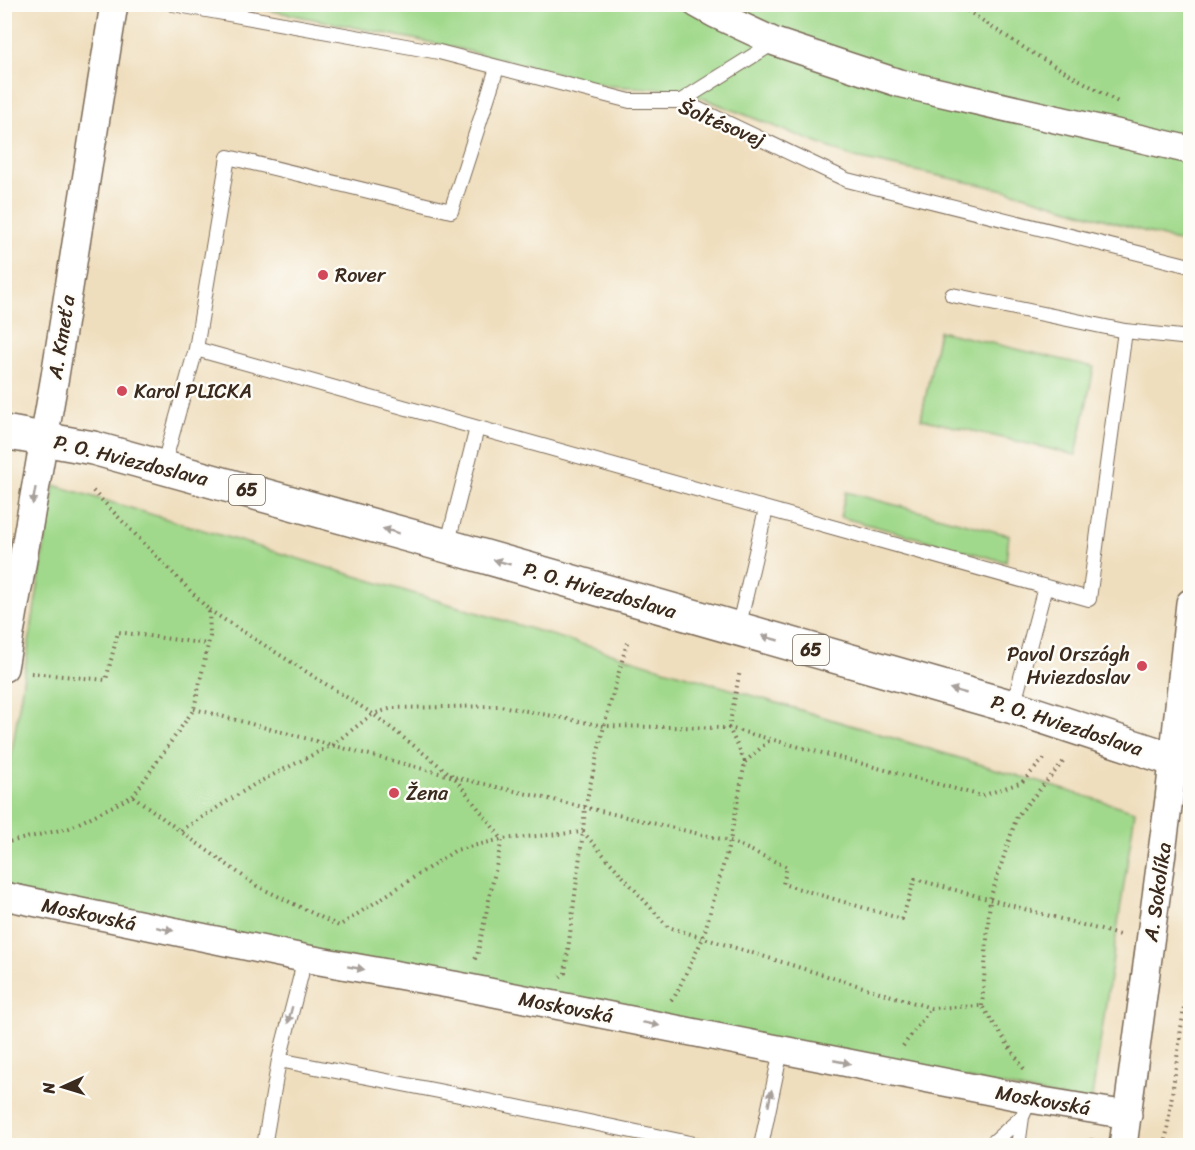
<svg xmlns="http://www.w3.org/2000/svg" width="1195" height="1150" viewBox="0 0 1195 1150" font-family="Sriracha,sans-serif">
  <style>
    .green { fill: #a1d98c; stroke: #6e8255; stroke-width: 1.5 }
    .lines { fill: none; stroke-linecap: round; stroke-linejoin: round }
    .lane-casing { stroke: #7a6956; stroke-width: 16 }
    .street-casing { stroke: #7a6956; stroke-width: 30 }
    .primary-casing { stroke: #7a6956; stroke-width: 36 }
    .path { stroke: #7a6956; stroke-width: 4; stroke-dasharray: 1.5 4.5; stroke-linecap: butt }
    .lane { stroke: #fff; stroke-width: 14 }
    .street { stroke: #fff; stroke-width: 27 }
    .primary { stroke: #fff; stroke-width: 33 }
    .oneway { fill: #a79f9a }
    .poi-dot { fill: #d1495b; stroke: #fdfcf7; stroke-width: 2 }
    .labels { text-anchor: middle; stroke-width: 5; stroke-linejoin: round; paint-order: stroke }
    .shield { fill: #fdfcf7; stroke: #75695f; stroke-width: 1.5 }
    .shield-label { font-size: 18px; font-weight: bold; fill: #3b2a1e }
    .street-label { font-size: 20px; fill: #3b2a1e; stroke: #fdfcf7 }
    .poi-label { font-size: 20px; fill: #3b2a1e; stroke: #fdfcf7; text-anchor: start }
  </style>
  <rect width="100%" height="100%" fill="#fdfcf7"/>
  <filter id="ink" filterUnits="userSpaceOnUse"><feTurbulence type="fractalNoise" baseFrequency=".0167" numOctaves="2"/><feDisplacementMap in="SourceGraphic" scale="12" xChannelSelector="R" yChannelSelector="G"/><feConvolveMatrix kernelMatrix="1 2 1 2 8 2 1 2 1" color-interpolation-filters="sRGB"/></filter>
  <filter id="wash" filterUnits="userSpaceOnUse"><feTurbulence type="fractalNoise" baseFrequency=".008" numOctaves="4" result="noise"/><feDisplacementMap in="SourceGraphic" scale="24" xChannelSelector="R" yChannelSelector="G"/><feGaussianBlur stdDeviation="1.35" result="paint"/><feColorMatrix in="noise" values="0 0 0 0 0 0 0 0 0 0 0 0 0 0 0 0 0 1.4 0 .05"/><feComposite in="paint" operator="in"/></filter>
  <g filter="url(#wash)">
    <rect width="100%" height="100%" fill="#efdebd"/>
    <!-- green -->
    <path class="green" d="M243,5H1190V245L1010,191L855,158L682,90L609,86L443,45Z
      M939,331L1094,367L1076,455L921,419Z
      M54,485L1135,811L1091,1103L5,892V795Z
      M846,492L1009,535L1006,562L840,517Z"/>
  </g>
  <g filter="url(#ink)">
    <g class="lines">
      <defs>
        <path id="lane" d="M173,4L439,52L630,101H681L847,180L1190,266
          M497,68L451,211L228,157L196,349L1089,599L1125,331L1190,338
          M681,101L775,42
          M952,295L1125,331
          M163,467L196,349
          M447,546L477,428
          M738,629L766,509
          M1013,707L1045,587
          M279,1060L459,1095L704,1146
          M264,1146L279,1060L301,975L303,958
          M761,1146L781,1050
          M989,1146L1022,1117
          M1018,1146L1022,1117L1030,1099"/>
        <path id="street" d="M697,4L715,14L775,42L899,83L1190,150
          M4,668L55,376L114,4
          M4,896L303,958L459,986L1030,1099L1128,1115
          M1123,1146L1169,799L1190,603"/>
        <path id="primary" d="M4,432L93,448L447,546L1013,707L1190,765"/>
      </defs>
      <!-- lane casing -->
      <use href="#lane" class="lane-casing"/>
      <!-- street casing -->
      <use href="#street" class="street-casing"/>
      <!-- primary casing -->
      <use href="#primary" class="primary-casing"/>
      <!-- path -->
      <path class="path" d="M957,4L1029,51L1118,102
        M209,610L373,714L393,708L501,706L604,726L729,728L982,796L1022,782L1045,758
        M31,673L106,680L118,632L208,644
        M194,709L454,777L730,841L787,867L783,884L902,919L915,879L1123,936
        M745,762L771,739
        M133,796L180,831
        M4,843L69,828L133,796L194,709L210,636L209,610L91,489
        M475,959L477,956L502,839L454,777L373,714L332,745L255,784L180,831L257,886L339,926L456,850L502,839L583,832L668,927L931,1008L982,1006L1024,1069
        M560,977L565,973L583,832L585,807L604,726L628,639
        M671,1000L675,996L703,938L730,841L745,762L729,728L740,670
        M982,1006L990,899L1017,816L1064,761
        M903,1046L931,1008
        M1091,1146L1092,1136
        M1165,1146L1190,963"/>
      <!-- lane -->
      <use href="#lane" class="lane"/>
      <!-- street -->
      <use href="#street" class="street"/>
      <!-- primary -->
      <use href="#primary" class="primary"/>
    </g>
    <!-- one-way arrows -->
    <defs><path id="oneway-solid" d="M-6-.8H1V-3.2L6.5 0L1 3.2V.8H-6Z" transform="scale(1.5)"/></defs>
    <g class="oneway">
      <use href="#oneway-solid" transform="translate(34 496) rotate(100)"/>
      <use href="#oneway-solid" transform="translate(391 531) rotate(-164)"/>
      <use href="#oneway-solid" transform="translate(502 562) rotate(-164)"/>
      <use href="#oneway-solid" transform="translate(770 638) rotate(-164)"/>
      <use href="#oneway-solid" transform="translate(958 691) rotate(-164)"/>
      <use href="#oneway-solid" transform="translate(165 929) rotate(12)"/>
      <use href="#oneway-solid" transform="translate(356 968) rotate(10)"/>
      <use href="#oneway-solid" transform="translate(290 1015) rotate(105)"/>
      <use href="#oneway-solid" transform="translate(651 1024) rotate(12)"/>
      <use href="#oneway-solid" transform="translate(842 1062) rotate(11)"/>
      <use href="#oneway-solid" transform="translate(770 1098) rotate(-79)"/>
    </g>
  </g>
  <!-- markers -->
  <g class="poi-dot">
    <circle cx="323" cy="275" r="6"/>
    <circle cx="122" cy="391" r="6"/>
    <circle cx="1142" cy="666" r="6"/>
    <circle cx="394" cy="793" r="6"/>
  </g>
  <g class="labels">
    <!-- shield labels -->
    <g class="shield">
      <rect x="229" y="475" width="36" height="30" rx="4.5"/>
      <rect x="793" y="635" width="36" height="30" rx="4.5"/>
    </g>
    <g class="shield-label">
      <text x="247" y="496">65</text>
      <text x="811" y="656">65</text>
    </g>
    <!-- street labels -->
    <g class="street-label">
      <text transform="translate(722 123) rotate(23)" y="7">Šoltésovej</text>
      <text transform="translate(61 337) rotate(-81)" y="7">A. Kmeťa</text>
      <text transform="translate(131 460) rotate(14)" y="7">P. O. Hviezdoslava</text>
      <text transform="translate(600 590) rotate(16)" y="7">P. O. Hviezdoslava</text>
      <text transform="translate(1067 725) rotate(18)" y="7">P. O. Hviezdoslava</text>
      <text transform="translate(1157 892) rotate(-82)" y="7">A. Sokolíka</text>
      <text transform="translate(89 914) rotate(12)" y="7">Moskovská</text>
      <text transform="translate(566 1007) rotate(11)" y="7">Moskovská</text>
      <text transform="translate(1043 1100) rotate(10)" y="7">Moskovská</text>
    </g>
    <!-- poi labels -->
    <g class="poi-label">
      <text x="335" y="282">Rover</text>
      <text x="134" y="398">Karol PLICKA</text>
      <text x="1130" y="661" text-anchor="end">Pavol Országh<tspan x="1130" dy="23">Hviezdoslav</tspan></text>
      <text x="406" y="800">Žena</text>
    </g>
  </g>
  <!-- margin -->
  <rect width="1195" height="1150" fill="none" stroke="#fdfcf7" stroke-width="24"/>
  <!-- north arrow -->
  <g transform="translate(63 1087) rotate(266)" stroke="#fdfcf7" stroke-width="4.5" paint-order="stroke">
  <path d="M0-4.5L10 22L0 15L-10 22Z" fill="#3b2a1e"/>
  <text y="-9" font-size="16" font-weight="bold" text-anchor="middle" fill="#3b2a1e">N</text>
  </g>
</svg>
